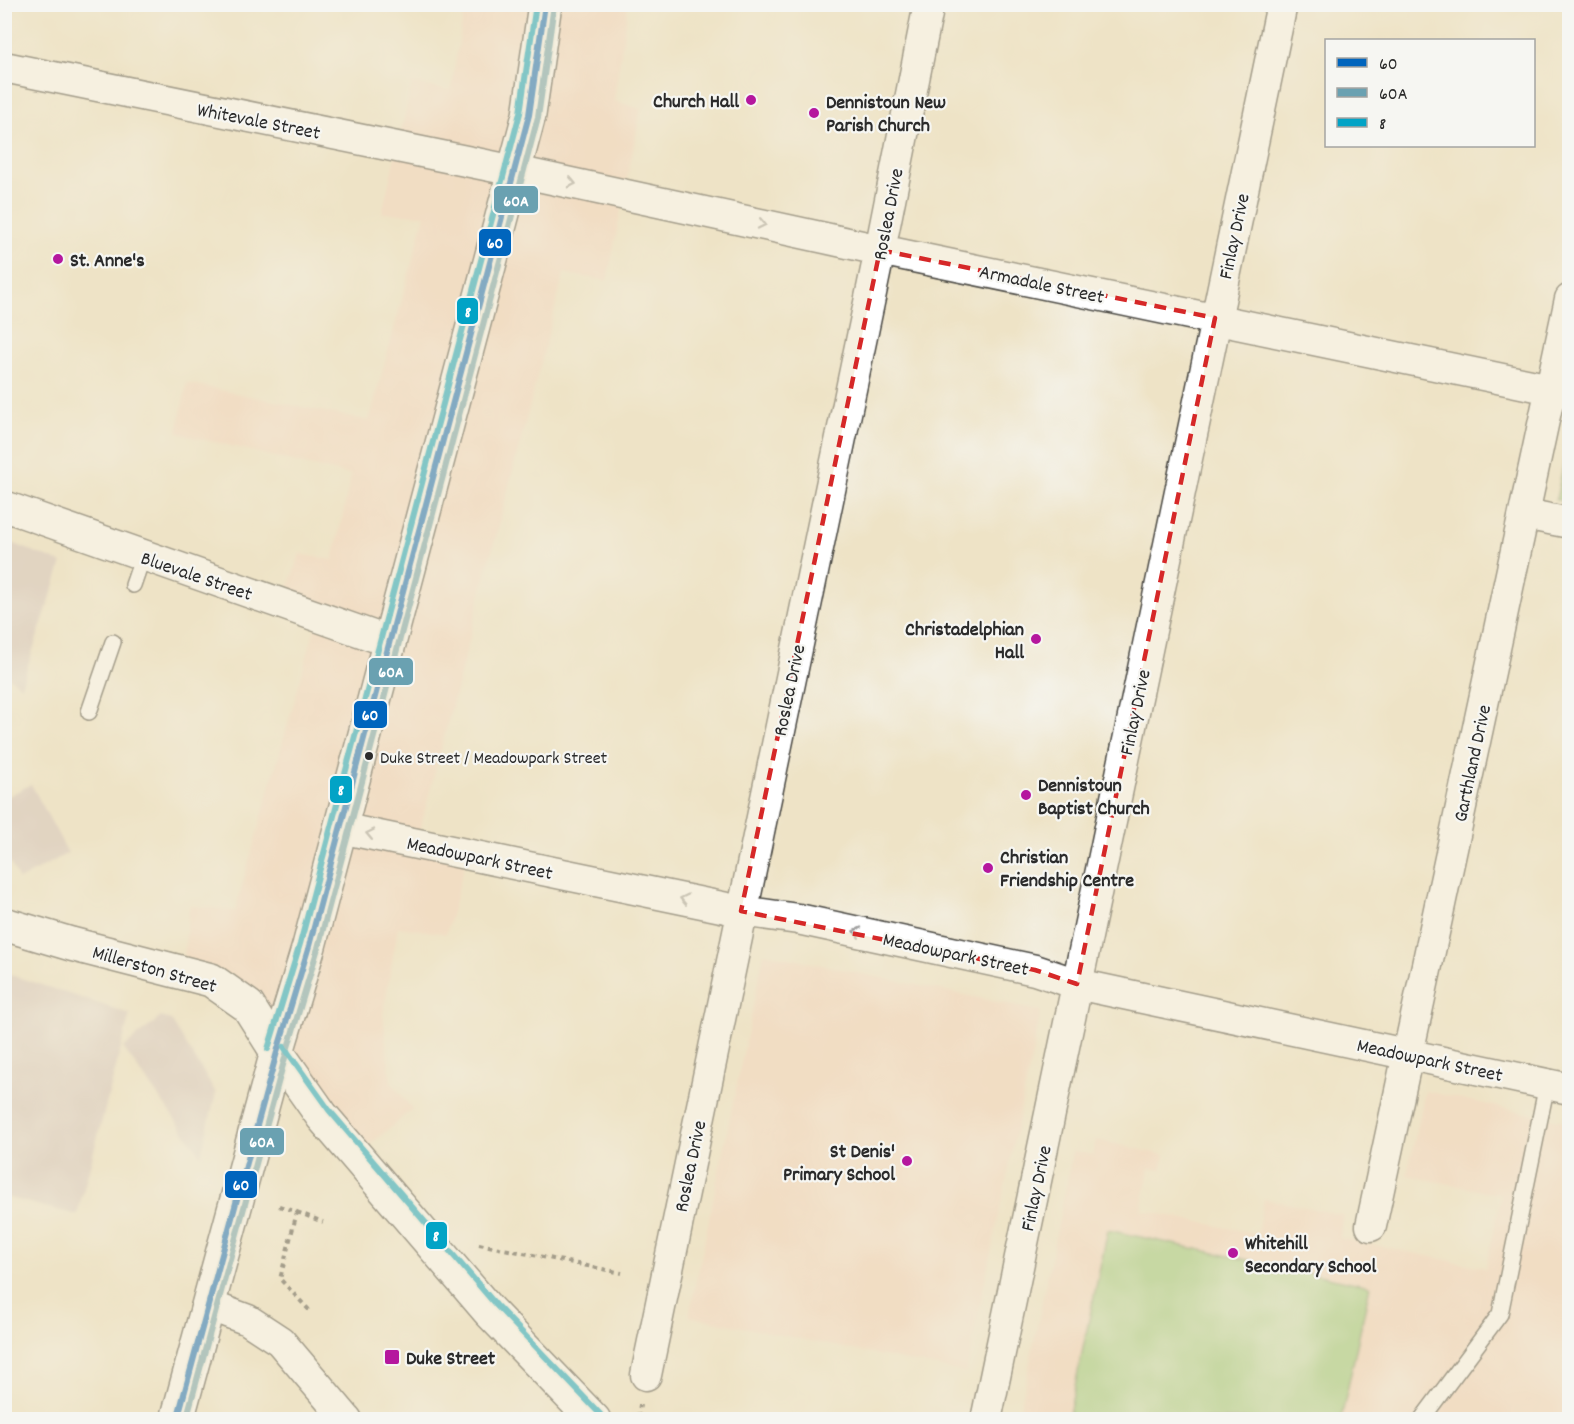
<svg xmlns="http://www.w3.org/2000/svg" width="1574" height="1424" viewBox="0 0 1574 1424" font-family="Dekko,sans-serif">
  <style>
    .built { fill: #f4d4bf }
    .industrial { fill: #d0c0bb }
    .green { fill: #97c978; stroke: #617a52; stroke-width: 1.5 }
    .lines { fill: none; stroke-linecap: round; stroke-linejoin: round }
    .service-casing { stroke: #484742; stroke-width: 18 }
    .minor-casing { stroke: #484742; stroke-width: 33 }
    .tertiary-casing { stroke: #484742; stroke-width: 36 }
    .secondary-casing { stroke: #484742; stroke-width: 36 }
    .path { stroke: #484742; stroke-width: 4; stroke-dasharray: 4.5 4.5; stroke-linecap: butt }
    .service { stroke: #fff; stroke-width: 15 }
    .minor { stroke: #fff; stroke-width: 30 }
    .tertiary { stroke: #fff; stroke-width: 33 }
    .secondary { stroke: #fff; stroke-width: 33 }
    .bus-1-casing { stroke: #f6f6f2; stroke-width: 10 }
    .bus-2-casing { stroke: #f6f6f2; stroke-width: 10 }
    .bus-3-casing { stroke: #f6f6f2; stroke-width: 10 }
    .bus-1 { stroke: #0065bd; stroke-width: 6 }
    .bus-2 { stroke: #6aa1b1; stroke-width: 6 }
    .bus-3 { stroke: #02a3c6; stroke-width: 6 }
    .oneway { stroke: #a0a0a0 }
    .marked { fill: none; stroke: #d62828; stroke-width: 4.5; stroke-dasharray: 12 8; stroke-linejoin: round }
    .poi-dot { fill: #b5179e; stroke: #f6f6f2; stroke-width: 2 }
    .bus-dot { fill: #2b2b2b; stroke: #f6f6f2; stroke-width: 2 }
    .labels { text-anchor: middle; stroke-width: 4.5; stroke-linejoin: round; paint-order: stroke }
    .bus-label { font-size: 18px; fill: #2b2b2b; stroke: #f6f6f2; text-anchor: start }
    .poi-label { font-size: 20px; font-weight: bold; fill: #2b2b2b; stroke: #f6f6f2; text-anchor: start }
    .street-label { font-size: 20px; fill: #2b2b2b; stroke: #f6f6f2 }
    .line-badge { stroke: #f6f6f2; stroke-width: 2 }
    .badge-label { font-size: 16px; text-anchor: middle; font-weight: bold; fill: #fff }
  </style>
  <rect width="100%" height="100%" fill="#f6f6f2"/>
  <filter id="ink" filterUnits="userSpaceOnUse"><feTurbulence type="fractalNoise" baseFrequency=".0167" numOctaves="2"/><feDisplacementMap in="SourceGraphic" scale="12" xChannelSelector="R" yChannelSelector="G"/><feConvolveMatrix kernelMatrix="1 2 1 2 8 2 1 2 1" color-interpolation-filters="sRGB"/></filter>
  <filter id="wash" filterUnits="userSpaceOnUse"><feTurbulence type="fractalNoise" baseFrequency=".008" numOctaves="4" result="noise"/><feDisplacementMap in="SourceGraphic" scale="24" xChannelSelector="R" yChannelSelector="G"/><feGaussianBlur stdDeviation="1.35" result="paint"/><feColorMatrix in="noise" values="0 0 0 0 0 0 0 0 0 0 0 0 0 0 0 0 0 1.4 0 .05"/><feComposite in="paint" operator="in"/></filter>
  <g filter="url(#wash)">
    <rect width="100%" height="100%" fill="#eee3c6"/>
    <!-- built -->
    <path class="built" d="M465,5H628L614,101L641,109L607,281L564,273L417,841L468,852L446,934L398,927L383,1014L391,1081L412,1109L360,1153L216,984L182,975L189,905L235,911L317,621L281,608L300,554L333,560L351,475L177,433L187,383L369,421L425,215L382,213L412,83L451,90Z
      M764,953L1041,1011L966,1373L689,1316Z
      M1425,1091L1569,1122V1419L1018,1420L1073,1151L1093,1155L1096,1140L1165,1155L1161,1170L1149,1168L1141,1210L1257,1234L1264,1199L1344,1215L1340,1238L1486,1268L1501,1195L1407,1175Z"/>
    <!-- industrial -->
    <path class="industrial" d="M5,540L62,563L21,686L5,674Z
      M31,784L68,853L19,880L5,853V798Z
      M5,973L130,1014L77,1215L5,1197Z
      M161,1017L171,1020L216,1093L201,1155L123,1048Z"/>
    <!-- green -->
    <path class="green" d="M1569,437V502L1556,500Z
      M1108,1230L1370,1286L1341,1419H1068Z"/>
  </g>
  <g filter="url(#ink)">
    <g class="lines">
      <defs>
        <path id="service" d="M133,585L143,556
          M89,712L113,642
          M1421,1420L1500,1314L1547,1084"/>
        <path id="minor" d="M4,67L515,171L880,250L1570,393
          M4,506L390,642
          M1524,514L1570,523
          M340,828L741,911L798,919L1035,970L1077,984L1570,1089
          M1371,1226L1570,299
          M208,1305L248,1320L280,1341L347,1420
          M646,1375L880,250L929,4
          M986,1420L1282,4"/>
        <path id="tertiary" d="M177,1420L277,1052L309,946L529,115L545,4"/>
        <path id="secondary" d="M4,924L71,944L211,980L248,1006L277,1052L322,1116L489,1311L594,1420"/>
      </defs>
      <!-- service casing -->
      <use href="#service" class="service-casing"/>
      <!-- minor casing -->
      <use href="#minor" class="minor-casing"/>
      <!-- tertiary casing -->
      <use href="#tertiary" class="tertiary-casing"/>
      <!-- secondary casing -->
      <use href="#secondary" class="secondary-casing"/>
      <!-- path -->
      <path class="path" d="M279,1206L297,1212L280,1279L310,1311
        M297,1212L323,1222
        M479,1244L622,1273
        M638,1417L640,1405"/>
      <!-- service -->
      <use href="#service" class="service"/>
      <!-- minor -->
      <use href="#minor" class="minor"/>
      <!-- tertiary -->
      <use href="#tertiary" class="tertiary"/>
      <!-- secondary -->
      <use href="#secondary" class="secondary"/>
      <defs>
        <path id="bus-1" d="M177,1420L277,1052L309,946L529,115L545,4"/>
        <path id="bus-2" d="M186,1420L286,1054L318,948L538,117L554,5"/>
        <path id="bus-3" d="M284,1047L329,1110L496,1305L600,1414
          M268,1049L300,944L520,113L536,4"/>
      </defs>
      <!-- bus-1 casing -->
      <use href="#bus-1" class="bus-1-casing"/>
      <!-- bus-2 casing -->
      <use href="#bus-2" class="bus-2-casing"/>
      <!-- bus-3 casing -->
      <use href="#bus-3" class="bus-3-casing"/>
      <!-- bus-1 -->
      <use href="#bus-1" class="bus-1"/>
      <!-- bus-2 -->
      <use href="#bus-2" class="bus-2"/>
      <!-- bus-3 -->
      <use href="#bus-3" class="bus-3"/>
    </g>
    <!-- one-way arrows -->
    <defs><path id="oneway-chevron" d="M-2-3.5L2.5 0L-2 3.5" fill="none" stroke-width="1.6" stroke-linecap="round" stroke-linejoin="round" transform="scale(1.5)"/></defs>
    <g class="oneway">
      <use href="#oneway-chevron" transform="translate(572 183) rotate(12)"/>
      <use href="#oneway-chevron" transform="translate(762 224) rotate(12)"/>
      <use href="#oneway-chevron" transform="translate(370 834) rotate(-168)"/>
      <use href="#oneway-chevron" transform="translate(684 899) rotate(-168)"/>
      <use href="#oneway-chevron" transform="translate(857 932) rotate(-168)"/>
    </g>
  </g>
  <!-- marked area -->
  <path d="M0 0H1574V1424H0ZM880,250L1215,318L1077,984L1035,970L741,911Z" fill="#eee3c6" fill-opacity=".55" fill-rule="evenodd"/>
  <path class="marked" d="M880,250L1215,318L1077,984L1035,970L741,911Z"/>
  <!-- markers -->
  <g class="poi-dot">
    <circle cx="751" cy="100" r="6"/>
    <circle cx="814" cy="113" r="6"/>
    <circle cx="58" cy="259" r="6"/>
    <circle cx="1036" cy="639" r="6"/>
    <circle cx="1026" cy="795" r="6"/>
    <circle cx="988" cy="868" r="6"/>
    <circle cx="907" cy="1161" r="6"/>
    <circle cx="1233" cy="1253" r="6"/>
    <rect x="384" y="1349" width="16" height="16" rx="3"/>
  </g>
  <circle class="bus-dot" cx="369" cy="756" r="5"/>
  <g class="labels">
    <!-- bus labels -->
    <g class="bus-label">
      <text x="380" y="763">Duke Street / Meadowpark Street</text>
    </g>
    <!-- poi labels -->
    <g class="poi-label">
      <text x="739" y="107" text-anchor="end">Church Hall</text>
      <text x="826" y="108">Dennistoun New<tspan x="826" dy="23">Parish Church</tspan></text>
      <text x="70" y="266">St. Anne's</text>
      <text x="1024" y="635" text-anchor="end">Christadelphian<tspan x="1024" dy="23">Hall</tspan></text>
      <text x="1038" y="791">Dennistoun<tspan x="1038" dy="23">Baptist Church</tspan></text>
      <text x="1000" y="863">Christian<tspan x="1000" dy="23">Friendship Centre</tspan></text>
      <text x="895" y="1157" text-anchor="end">St Denis'<tspan x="895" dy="23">Primary School</tspan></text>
      <text x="1245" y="1249">Whitehill<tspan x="1245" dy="23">Secondary School</tspan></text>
      <text x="406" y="1364">Duke Street</text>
    </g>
    <!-- street labels -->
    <g class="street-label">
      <text transform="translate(259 120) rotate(11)" y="7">Whitevale Street</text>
      <text transform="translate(887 214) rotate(-79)" y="7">Roslea Drive</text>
      <text transform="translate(1233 236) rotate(-78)" y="7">Finlay Drive</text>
      <text transform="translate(1042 283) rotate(12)" y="7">Armadale Street</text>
      <text transform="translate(197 575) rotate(19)" y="7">Bluevale Street</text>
      <text transform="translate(788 690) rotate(-78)" y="7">Roslea Drive</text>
      <text transform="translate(1134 712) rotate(-78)" y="7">Finlay Drive</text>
      <text transform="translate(1471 763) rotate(-78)" y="7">Garthland Drive</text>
      <text transform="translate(480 857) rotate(12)" y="7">Meadowpark Street</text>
      <text transform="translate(956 953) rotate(12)" y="7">Meadowpark Street</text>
      <text transform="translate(155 968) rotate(16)" y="7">Millerston Street</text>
      <text transform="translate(1430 1059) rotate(12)" y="7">Meadowpark Street</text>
      <text transform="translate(689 1166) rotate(-78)" y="7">Roslea Drive</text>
      <text transform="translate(1035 1188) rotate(-78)" y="7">Finlay Drive</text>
    </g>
  </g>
  <g class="line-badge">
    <rect x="493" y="185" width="46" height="29" rx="6" fill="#6aa1b1"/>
    <rect x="478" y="228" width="34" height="29" rx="6" fill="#0065bd"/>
    <rect x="456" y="297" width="23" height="28" rx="6" fill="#02a3c6"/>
    <rect x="368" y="657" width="46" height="29" rx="6" fill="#6aa1b1"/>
    <rect x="353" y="700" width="35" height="29" rx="6" fill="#0065bd"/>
    <rect x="329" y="775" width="24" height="29" rx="6" fill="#02a3c6"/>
    <rect x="239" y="1127" width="46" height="29" rx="6" fill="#6aa1b1"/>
    <rect x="224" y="1170" width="34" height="29" rx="6" fill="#0065bd"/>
    <rect x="425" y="1221" width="23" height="29" rx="6" fill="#02a3c6"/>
  </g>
  <g class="badge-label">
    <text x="516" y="206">60A</text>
    <text x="495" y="248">60</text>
    <text x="468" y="317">8</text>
    <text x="391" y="677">60A</text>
    <text x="370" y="720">60</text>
    <text x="341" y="795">8</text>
    <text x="262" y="1147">60A</text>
    <text x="241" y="1190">60</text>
    <text x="436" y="1241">8</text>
  </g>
  <!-- margin -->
  <rect width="1574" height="1424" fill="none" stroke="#f6f6f2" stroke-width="24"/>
  <!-- legend -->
  <rect x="1325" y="39" width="210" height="108" fill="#f6f6f2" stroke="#a5a5a2" stroke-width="1.5"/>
  <rect x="1337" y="58" width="30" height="9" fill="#0065bd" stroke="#a5a5a2" stroke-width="1.5"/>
  <text x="1379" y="69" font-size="18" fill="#2b2b2b">60</text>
  <rect x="1337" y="88" width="30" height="9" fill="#6aa1b1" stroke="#a5a5a2" stroke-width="1.5"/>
  <text x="1379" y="99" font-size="18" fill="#2b2b2b">60A</text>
  <rect x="1337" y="118" width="30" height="9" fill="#02a3c6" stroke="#a5a5a2" stroke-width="1.5"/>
  <text x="1379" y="129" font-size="18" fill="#2b2b2b">8</text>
</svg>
